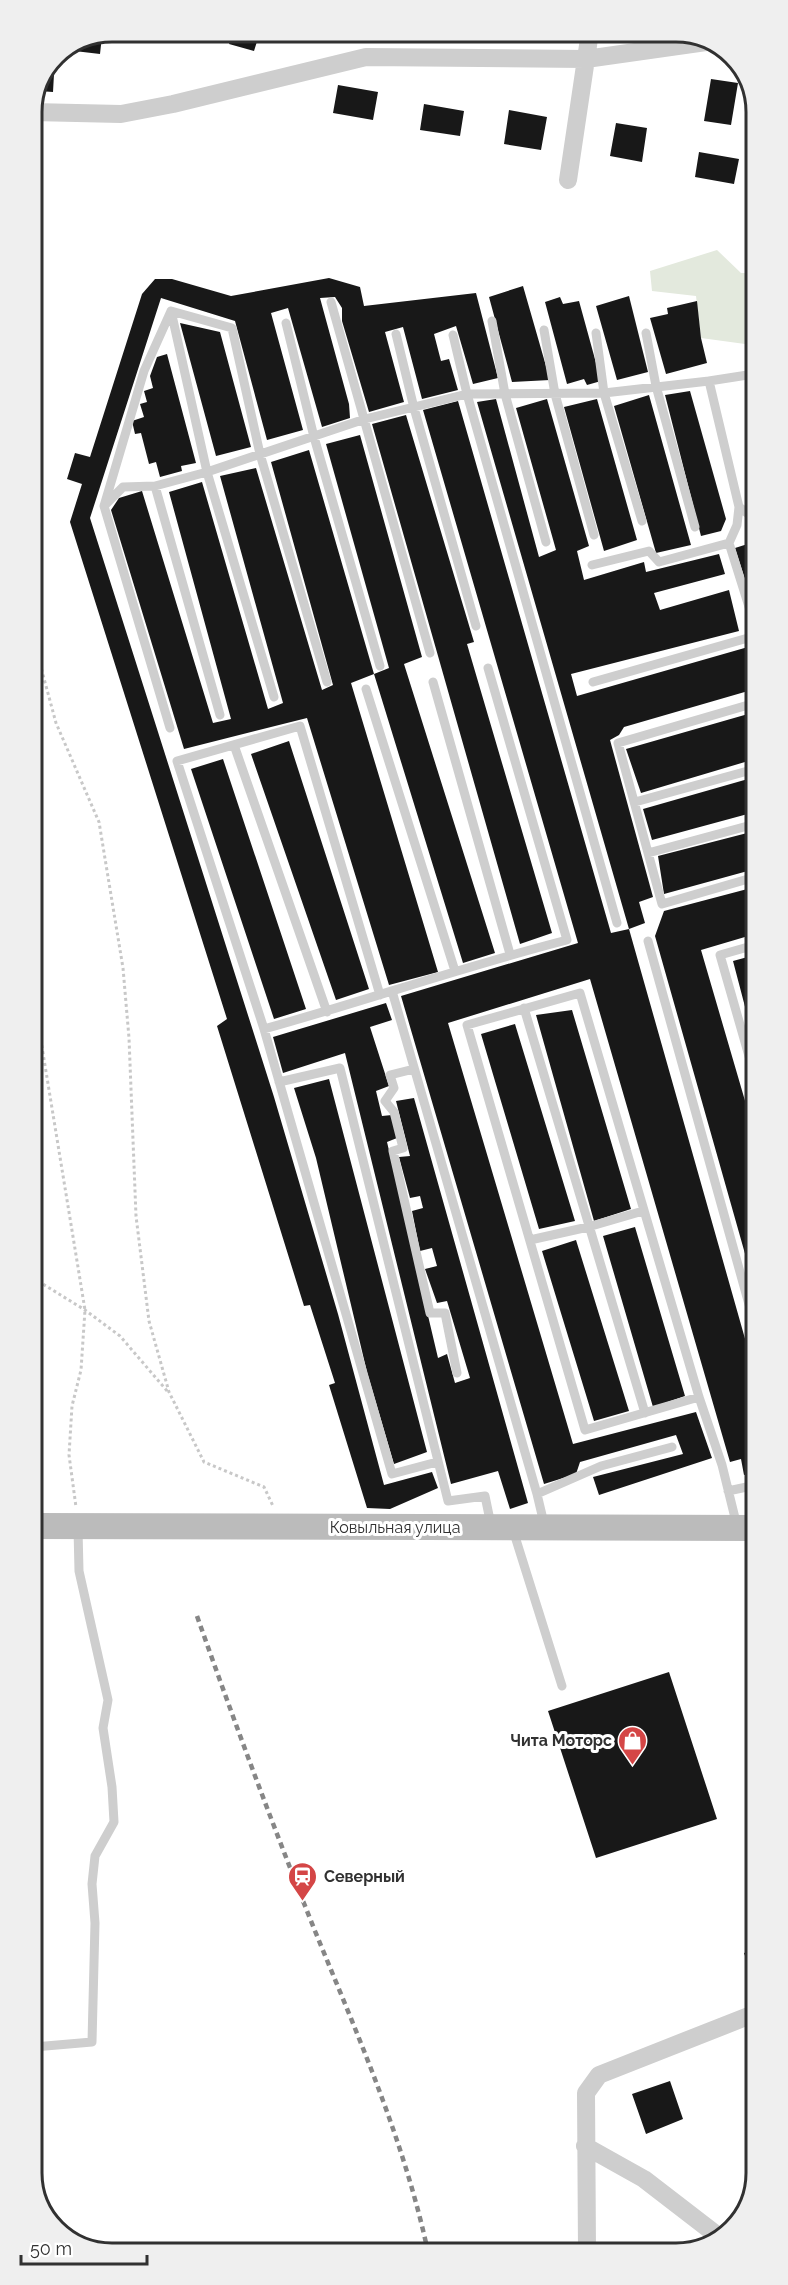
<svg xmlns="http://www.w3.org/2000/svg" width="788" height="2285" viewBox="0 0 788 2285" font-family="Raleway,sans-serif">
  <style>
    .green { fill: #e3e9dd }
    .building { fill: #181818 }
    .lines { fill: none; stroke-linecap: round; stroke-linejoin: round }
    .path { stroke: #c8c8c8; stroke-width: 3; stroke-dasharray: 3 3; stroke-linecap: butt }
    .service { stroke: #cecece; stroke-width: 9 }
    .minor { stroke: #cecece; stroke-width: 18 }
    .secondary { stroke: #bbb; stroke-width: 26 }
    .rail { stroke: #868686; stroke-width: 4.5; stroke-dasharray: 6 4.5; stroke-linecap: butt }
    .labels { text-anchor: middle; stroke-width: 6; stroke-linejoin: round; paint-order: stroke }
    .street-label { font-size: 16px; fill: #313131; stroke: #fff }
    .poi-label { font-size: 16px; font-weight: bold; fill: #313131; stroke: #fff; text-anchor: end }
    .rim { fill: none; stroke: #313131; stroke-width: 3 }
  </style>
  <rect width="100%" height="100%" fill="#fff"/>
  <!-- green -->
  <path class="green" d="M717,250L741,273H754V340L745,344L701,338L696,296L652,291L650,271Z"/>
  <!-- building -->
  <path class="building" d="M233,32H260L254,51L229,44Z
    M102,36L100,54L66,50Z
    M55,56L53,92L39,91Z
    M711,79L738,83L731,125L704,121Z
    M338,85L378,92L373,120L333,113Z
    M424,104L464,111L460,136L420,130Z
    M509,110L547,117L541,150L504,144Z
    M616,123L647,128L642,162L610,156Z
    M699,152L739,159L734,184L695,177Z
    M329,278L360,287L364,306L476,293L498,378L473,384L456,326L434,334L441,361L449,359L458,390L422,399L403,327L385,332L404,402L369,412L342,321V308L335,297L320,298L349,404L350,418L322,427L288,308L271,313L303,430L267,440L235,321L161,298L90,518L274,1097L338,1314L384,1485L432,1472L438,1488L390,1509L367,1508L329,1385L335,1383L310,1305L304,1306L217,1026L227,1019L70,522L82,484L67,479L75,453L90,457L142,294L155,279H172L231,296Z
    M523,286L550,380L512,382L489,297Z
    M629,296L648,372L617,380L596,306Z
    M560,297L563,304L579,301L601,381L587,385L584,379L567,384L545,302Z
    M697,301L701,338L707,363L666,374L650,318L668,314L667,308Z
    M180,323L220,332L251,447L216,456Z
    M167,354L196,463L181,466L182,471L160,477L156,462L149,464L141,433L135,434L132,421L144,417L140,404L147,402L144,391L153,388L150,376L157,357Z
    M690,391L726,519L721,531L701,536L665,395Z
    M649,395L691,545L656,553L614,406Z
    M496,399L539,557L556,550L516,408L547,399L589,546L577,551L584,580L644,562L646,572L719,554L725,574L654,593L660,610L729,590L739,631L571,674L577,696L755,645V689L624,727L619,735L610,740L653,897L639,902L645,923L629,929L477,402Z
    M597,399L637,540L604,551L564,407Z
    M458,401L611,933L629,929L755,1374L756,1472L744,1475L741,1459L730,1462L590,979L448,1023L573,1444L696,1412L712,1458L599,1495L593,1477L683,1454L676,1435L580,1462L576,1474L544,1484L401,996L578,943L423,410Z
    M406,415L474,642L467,644L552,933L520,944L372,424Z
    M360,435L422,657L404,664L495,953L463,963L374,674L389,668L326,444Z
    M309,450L374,674L351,683L438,972L389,985L307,718L184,749L111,510L119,498L142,491L213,723L231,719L169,492L202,482L268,709L283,703L220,476L256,468L322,690L333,685L271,462Z
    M754,542V608L735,548Z
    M755,712V759L641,793L626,749Z
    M289,741L369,989L336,1000L251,754Z
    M223,759L306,1009L274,1019L191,769Z
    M755,777V812L652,840L643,809Z
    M755,831V869L664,894L658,856Z
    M755,887V934L701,950L755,1135V1289L655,936L664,911Z
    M755,955V1041H754L733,961Z
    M386,1003L392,1020L370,1027L389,1086L376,1091L382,1116L392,1115L397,1138L387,1142L438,1358L447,1354L455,1383L470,1378L447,1301L437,1303L425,1269L437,1266L432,1248L420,1251L412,1211L423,1208L420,1196L410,1198L399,1157L410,1156L396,1101L414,1098L528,1503L510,1509L498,1471L451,1484L345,1053L283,1073L273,1037Z
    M572,1010L631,1209L594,1221L536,1015Z
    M515,1024L575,1221L539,1229L481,1034Z
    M329,1079L427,1452L394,1464L367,1372L316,1158L294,1088Z
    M635,1227L685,1396L653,1407L603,1236Z
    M576,1240L629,1411L594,1421L542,1251Z
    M669,1672L717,1819L596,1858L548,1711Z
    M756,1949V1987L744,1953Z
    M670,2081L683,2119L646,2134L632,2094Z"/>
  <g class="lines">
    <!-- path -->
    <path class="path" d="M32,634L56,723L99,822L123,968L129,1038L136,1216L149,1321L169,1392L204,1462L264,1487L273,1506
      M33,992L85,1310L81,1370L72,1406L69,1455L76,1507
      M33,1278L85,1310L120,1336L168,1392"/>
    <!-- service -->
    <path class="service" d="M331,302L430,653
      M171,311L232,328L260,454L327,682
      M171,311L207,472L274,697
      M492,321L505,394L546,542
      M286,323L314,437L380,666
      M544,330L555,394L594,535
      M596,333L604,393L642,521
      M646,333L656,386L695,527
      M396,334L414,408L476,626
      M453,335L467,394L617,923
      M709,381L739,507L754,518
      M155,486L220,715
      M104,506L123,487L155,486L207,472L365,419L467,394L604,393L709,381L754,374
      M729,543L755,626
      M592,565L649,551L659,562L729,543L737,525L739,507
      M433,682L510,954
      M593,682L755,636
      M366,689L455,971
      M755,703L618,743L662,904L755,877
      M170,728L104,506L144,371L171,311
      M234,745L327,1012
      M635,802L755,769
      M648,853L755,824
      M648,941L755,1326
      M755,945L720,955L755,1077
      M392,991L537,1494L542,1515V1526
      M380,995L300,726L177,761L264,1029L392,1474L437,1462
      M524,1008L645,1413
      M264,1029C365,1001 465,966 567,940L488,668
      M414,1069L390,1075L394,1088L385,1101L394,1112L403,1148L393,1151L430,1313H445L457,1373
      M279,1082L340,1068L448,1501L485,1496L491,1525
      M530,1240L588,1227L643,1211
      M699,1397L585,1430L467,1025L580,993L699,1397L722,1465L737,1526
      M728,1491L756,1485
      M537,1494L601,1466L672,1447
      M513,1530L562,1686
      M34,2047L92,2042L95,1923L92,1884L95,1856L114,1822L112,1787L103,1728L108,1700L79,1571L78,1529"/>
    <!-- minor -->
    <path class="minor" d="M32,112L121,114L173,104L366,57L586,59L706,42
      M568,180L590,32
      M585,2146L644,2179L718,2236
      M587,2251L586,2093L599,2075L756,2013"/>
    <!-- secondary -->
    <path class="secondary" d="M33,1526L756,1528"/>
    <!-- rail -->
    <path class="rail" d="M197,1616C234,1721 273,1826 315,1931C358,2036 404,2140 428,2252"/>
  </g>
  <!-- icons -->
  <defs>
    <symbol id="shop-pin" viewBox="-11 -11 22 30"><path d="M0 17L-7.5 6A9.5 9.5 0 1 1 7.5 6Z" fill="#d44646" stroke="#fff"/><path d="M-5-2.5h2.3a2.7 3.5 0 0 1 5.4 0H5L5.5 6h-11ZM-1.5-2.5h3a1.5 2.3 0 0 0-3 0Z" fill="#fff"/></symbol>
    <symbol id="station-pin" viewBox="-11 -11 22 30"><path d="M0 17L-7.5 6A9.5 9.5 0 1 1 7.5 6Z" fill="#d44646" stroke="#fff"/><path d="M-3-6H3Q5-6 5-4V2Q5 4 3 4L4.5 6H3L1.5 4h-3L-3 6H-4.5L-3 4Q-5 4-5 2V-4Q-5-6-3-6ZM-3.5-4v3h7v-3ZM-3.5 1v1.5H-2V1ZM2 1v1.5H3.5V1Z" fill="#fff"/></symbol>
  </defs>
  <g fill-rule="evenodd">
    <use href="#shop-pin" x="616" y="1724" width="33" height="45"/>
    <use href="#station-pin" x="286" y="1860" width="33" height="45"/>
  </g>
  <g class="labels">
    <!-- street labels -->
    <g class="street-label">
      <text x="395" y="1533">Ковыльная улица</text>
    </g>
    <!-- poi labels -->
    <g class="poi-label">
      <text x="612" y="1746">Чита Моторс</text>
      <text x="324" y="1882" text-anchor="start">Северный</text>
    </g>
  </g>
  <!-- crop -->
  <path d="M0 0H788V2285H0ZM112 42H676A70 70 0 0 1 746 112V2173A70 70 0 0 1 676 2243H112A70 70 0 0 1 42 2173V112A70 70 0 0 1 112 42Z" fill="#efefef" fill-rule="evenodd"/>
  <path class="rim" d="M112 42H676A70 70 0 0 1 746 112V2173A70 70 0 0 1 676 2243H112A70 70 0 0 1 42 2173V112A70 70 0 0 1 112 42Z"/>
  <!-- scale -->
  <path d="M21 2255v9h126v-9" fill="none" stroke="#313131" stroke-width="3"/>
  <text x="30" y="2255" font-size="18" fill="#313131" stroke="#ffffff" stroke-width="4.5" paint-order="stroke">50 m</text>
</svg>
